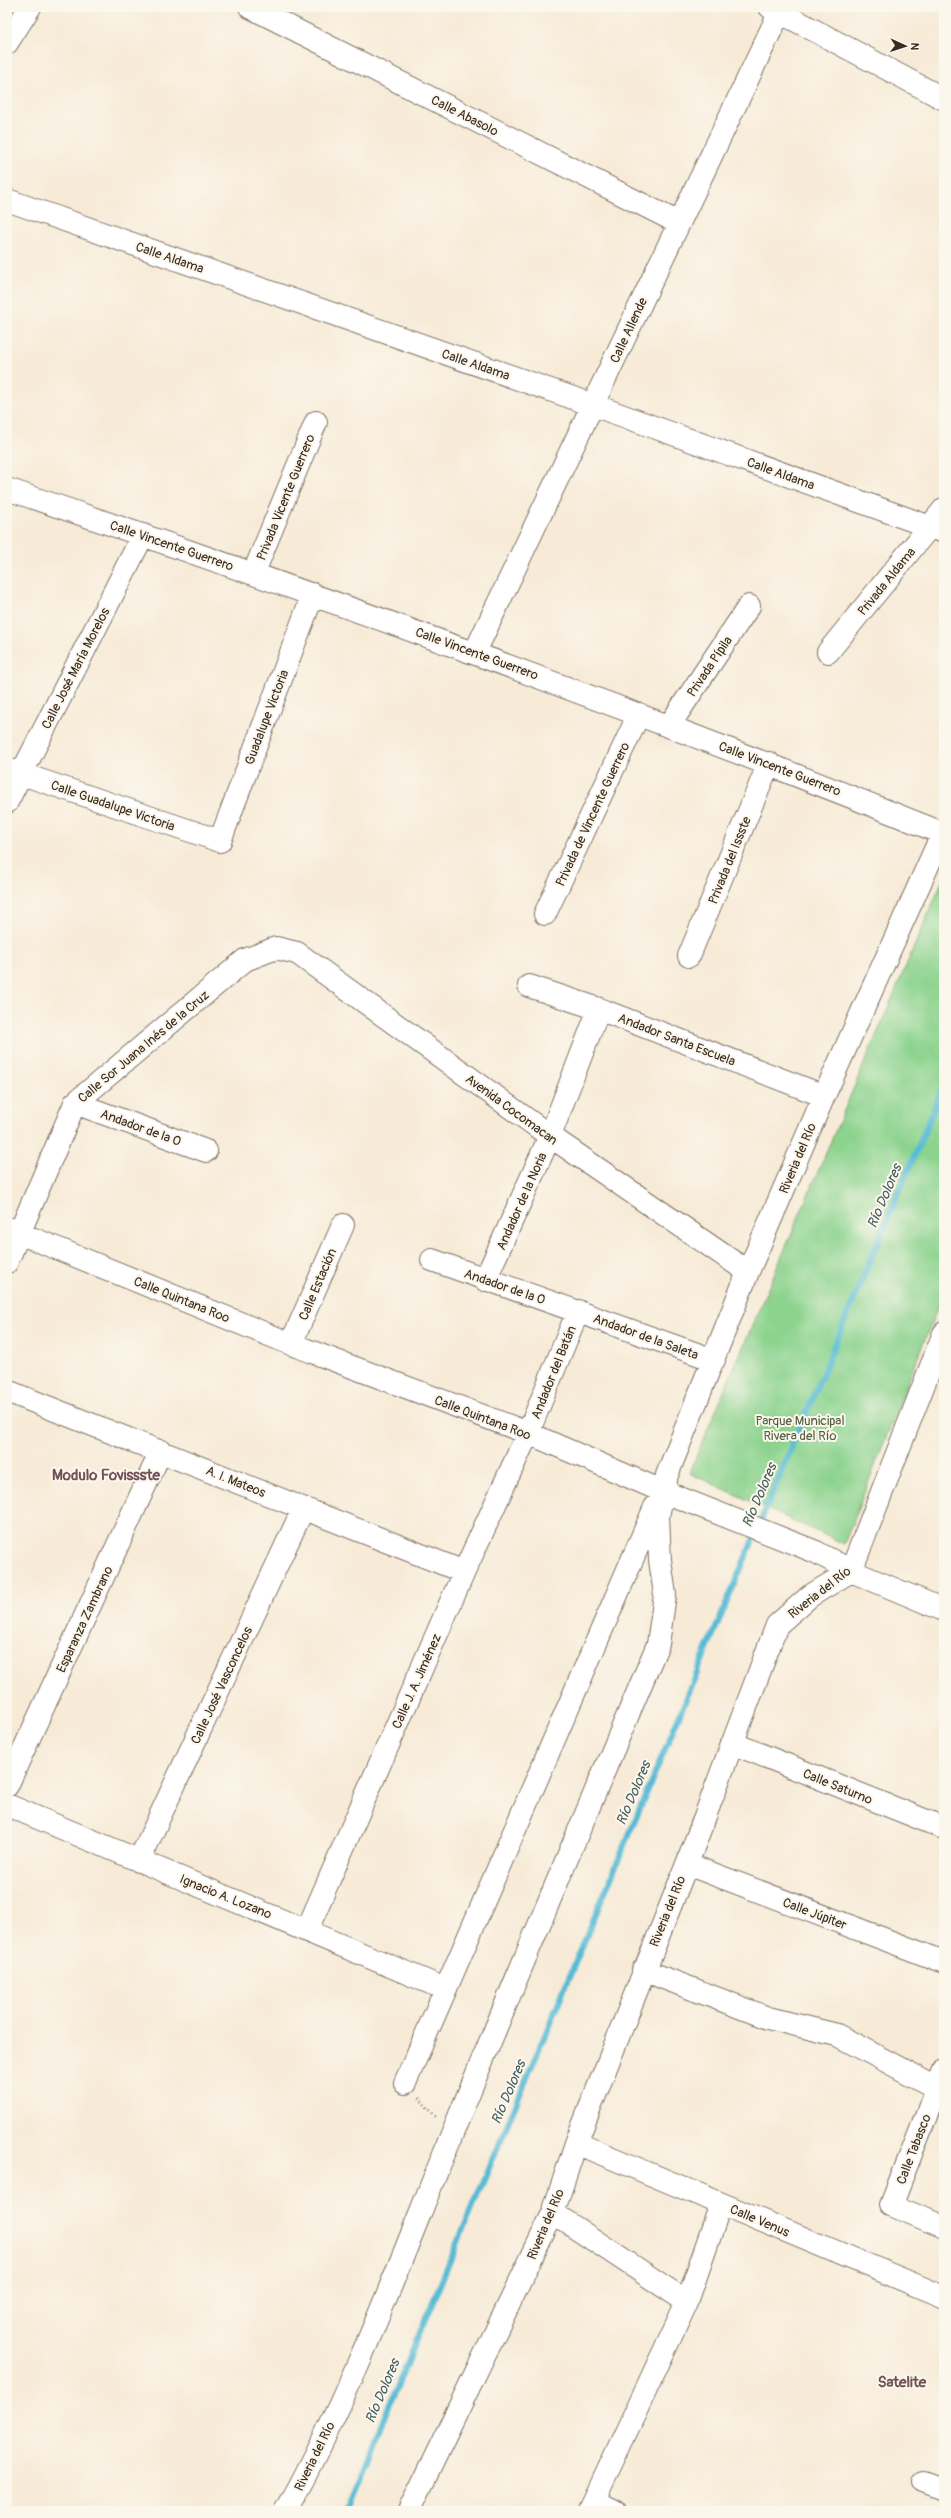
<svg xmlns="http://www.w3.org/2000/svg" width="951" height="2518" viewBox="0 0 951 2518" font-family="Pangolin,sans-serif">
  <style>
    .green { fill: #8cd38e; stroke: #647e56 }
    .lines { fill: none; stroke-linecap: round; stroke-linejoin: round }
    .stream { stroke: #57bbd5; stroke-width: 6 }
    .minor-casing { stroke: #7d6e5f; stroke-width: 24 }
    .path { stroke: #7d6e5f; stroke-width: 2.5; stroke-dasharray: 1 3; stroke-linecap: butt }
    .minor { stroke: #fff; stroke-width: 22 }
    .labels { text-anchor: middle; stroke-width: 4; stroke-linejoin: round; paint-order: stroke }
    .street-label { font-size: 13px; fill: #3b2a1e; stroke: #fbf7ec }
    .park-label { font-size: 13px; fill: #535d40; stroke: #fbf7ec }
    .water-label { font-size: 14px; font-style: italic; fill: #455d5e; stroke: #fbf7ec }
    .quarter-label { font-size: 15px; font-weight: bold; fill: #715157; stroke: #fbf7ec }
  </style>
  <rect width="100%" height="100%" fill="#fbf7ec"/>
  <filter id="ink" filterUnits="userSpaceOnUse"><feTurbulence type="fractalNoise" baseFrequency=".025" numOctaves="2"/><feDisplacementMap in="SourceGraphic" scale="8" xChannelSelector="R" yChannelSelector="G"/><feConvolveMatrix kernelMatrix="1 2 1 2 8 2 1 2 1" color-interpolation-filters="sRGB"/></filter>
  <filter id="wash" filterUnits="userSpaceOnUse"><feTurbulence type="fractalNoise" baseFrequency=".012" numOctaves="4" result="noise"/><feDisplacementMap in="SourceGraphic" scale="16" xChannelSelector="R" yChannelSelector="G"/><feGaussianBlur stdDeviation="0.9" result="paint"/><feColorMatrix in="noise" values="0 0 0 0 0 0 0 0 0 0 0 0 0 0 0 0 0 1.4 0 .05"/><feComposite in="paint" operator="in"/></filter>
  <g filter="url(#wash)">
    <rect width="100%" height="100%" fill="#f7ebd8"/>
    <!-- green -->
    <path class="green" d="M944,877V1291L844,1544L689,1473Z"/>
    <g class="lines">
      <!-- stream -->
      <path class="stream" d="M345,2511L944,1085"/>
    </g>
  </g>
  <g filter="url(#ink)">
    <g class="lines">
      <defs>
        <path id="minor" d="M250,7L679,223
          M770,7L944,99
          M7,43L30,7
          M7,200L593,405L944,532
          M7,489C322,595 633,709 942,833
          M254,572L316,422
          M475,652L782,7
          M828,652L944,509
          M669,726L749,606
          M7,769L220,841L313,594
          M7,802L143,535
          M545,914L639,714
          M689,956L769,763
          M529,986L599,1009L824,1096
          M75,1103L206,1151
          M7,1228L291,1344L528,1433L662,1491L816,1552L851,1571L944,1610
          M432,1260L714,1360
          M7,1262L75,1103L245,960L276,948L297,953L550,1136L748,1272
          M485,1280L550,1136L599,1009
          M291,1344L343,1225
          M7,1391L464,1572
          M732,1743L944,1828
          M7,1786L161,1451
          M7,1805L445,1989
          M139,1861L303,1509
          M687,1864L944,1962
          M307,1930L464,1572L528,1433L578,1311
          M643,1970L768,2018L837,2035L944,2092
          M944,2070L891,2205L944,2227
          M405,2083L655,1507
          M576,2143L944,2297
          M553,2213L687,2302
          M923,2482L944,2490
          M594,2501L614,2511
          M286,2511C353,2391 400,2261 452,2134C519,1970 589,1807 658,1644L665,1595L660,1560L658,1516L667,1475L748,1272L824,1096L944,830
          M409,2511L553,2213L576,2143L687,1864L777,1625L810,1596L851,1571L944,1333
          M589,2511L687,2302L721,2204"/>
      </defs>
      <!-- minor casing -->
      <use href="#minor" class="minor-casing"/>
      <!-- path -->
      <path class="path" d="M419,2098L436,2117"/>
      <!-- minor -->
      <use href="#minor" class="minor"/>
    </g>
  </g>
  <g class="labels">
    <!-- street labels -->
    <g class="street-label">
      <text transform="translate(465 115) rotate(27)" y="5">Calle Abasolo</text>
      <text transform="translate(170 257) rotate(19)" y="5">Calle Aldama</text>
      <text transform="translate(628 330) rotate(-65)" y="5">Calle Allende</text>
      <text transform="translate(476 364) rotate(19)" y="5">Calle Aldama</text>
      <text transform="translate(781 473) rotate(20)" y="5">Calle Aldama</text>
      <text transform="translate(285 497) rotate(-68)" y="5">Privada Vicente Guerrero</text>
      <text transform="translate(172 545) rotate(19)" y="5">Calle Vincente Guerrero</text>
      <text transform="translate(886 581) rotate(-51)" y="5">Privada Aldama</text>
      <text transform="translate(477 653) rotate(20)" y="5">Calle Vincente Guerrero</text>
      <text transform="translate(709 666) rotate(-56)" y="5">Privada Pípila</text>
      <text transform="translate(75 668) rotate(-63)" y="5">Calle José María Morelos</text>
      <text transform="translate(266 717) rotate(-69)" y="5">Guadalupe Victoria</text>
      <text transform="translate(780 768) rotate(21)" y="5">Calle Vincente Guerrero</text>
      <text transform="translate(113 805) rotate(19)" y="5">Calle Guadalupe Victoria</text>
      <text transform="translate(592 814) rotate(-65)" y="5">Privada de Vincente Guerrero</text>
      <text transform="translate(729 860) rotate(-68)" y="5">Privada del Issste</text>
      <text transform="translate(677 1039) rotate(21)" y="5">Andador Santa Escuela</text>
      <text transform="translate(143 1046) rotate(-40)" y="5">Calle Sor Juana Inés de la Cruz</text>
      <text transform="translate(512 1109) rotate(36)" y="5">Avenida Cocomacan</text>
      <text transform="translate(141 1127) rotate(20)" y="5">Andador de la O</text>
      <text transform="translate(797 1158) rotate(-67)" y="5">Riveria del Río</text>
      <text transform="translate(521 1201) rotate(-66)" y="5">Andador de la Noria</text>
      <text transform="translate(317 1284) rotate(-67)" y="5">Calle Estación</text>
      <text transform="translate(505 1286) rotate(19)" y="5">Andador de la O</text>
      <text transform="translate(182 1299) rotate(22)" y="5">Calle Quintana Roo</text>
      <text transform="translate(646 1336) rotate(20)" y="5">Andador de la Saleta</text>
      <text transform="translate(553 1372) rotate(-68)" y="5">Andador del Batán</text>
      <text transform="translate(483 1417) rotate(21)" y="5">Calle Quintana Roo</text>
      <text transform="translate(236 1481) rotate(22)" y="5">A. I. Mateos</text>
      <text transform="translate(819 1592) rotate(-38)" y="5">Riveria del Río</text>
      <text transform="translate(84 1619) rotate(-65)" y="5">Esparanza Zambrano</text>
      <text transform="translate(416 1681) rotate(-66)" y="5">Calle J. A. Jiménez</text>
      <text transform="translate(221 1685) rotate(-65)" y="5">Calle José Vasconcelos</text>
      <text transform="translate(838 1786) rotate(22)" y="5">Calle Saturno</text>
      <text transform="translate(226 1896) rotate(22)" y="5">Ignacio A. Lozano</text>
      <text transform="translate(667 1911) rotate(-68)" y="5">Riveria del Río</text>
      <text transform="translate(815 1913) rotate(21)" y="5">Calle Júpiter</text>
      <text transform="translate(913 2149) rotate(-69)" y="5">Calle Tabasco</text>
      <text transform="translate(760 2220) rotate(23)" y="5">Calle Venus</text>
      <text transform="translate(545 2224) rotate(-67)" y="5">Riveria del Río</text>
      <text transform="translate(314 2456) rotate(-64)" y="5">Riveria del Río</text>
    </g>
    <!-- park labels -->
    <g class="park-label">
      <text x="800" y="1425">Parque Municipal<tspan x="800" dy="15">Rivera del Río</tspan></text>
    </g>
    <!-- water labels -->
    <g class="water-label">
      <text transform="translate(884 1196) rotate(-67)" y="5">Río Dolores</text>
      <text transform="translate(759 1495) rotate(-67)" y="5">Río Dolores</text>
      <text transform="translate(633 1793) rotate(-67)" y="5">Río Dolores</text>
      <text transform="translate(508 2092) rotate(-67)" y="5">Río Dolores</text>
      <text transform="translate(382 2391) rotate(-67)" y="5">Río Dolores</text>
    </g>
    <!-- quarter labels -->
    <g class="quarter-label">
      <text x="106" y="1480">Modulo Fovissste</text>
      <text x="902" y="2387">Satelite</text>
    </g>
  </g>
  <!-- margin -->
  <rect width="951" height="2518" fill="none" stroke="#fbf7ec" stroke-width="24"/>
  <!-- north arrow -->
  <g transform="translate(905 46) rotate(93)" stroke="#fbf7ec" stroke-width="3" paint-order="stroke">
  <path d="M0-3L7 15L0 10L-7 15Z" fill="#3b2a1e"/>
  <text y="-6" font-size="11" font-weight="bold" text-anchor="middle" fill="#3b2a1e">N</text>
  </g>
</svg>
